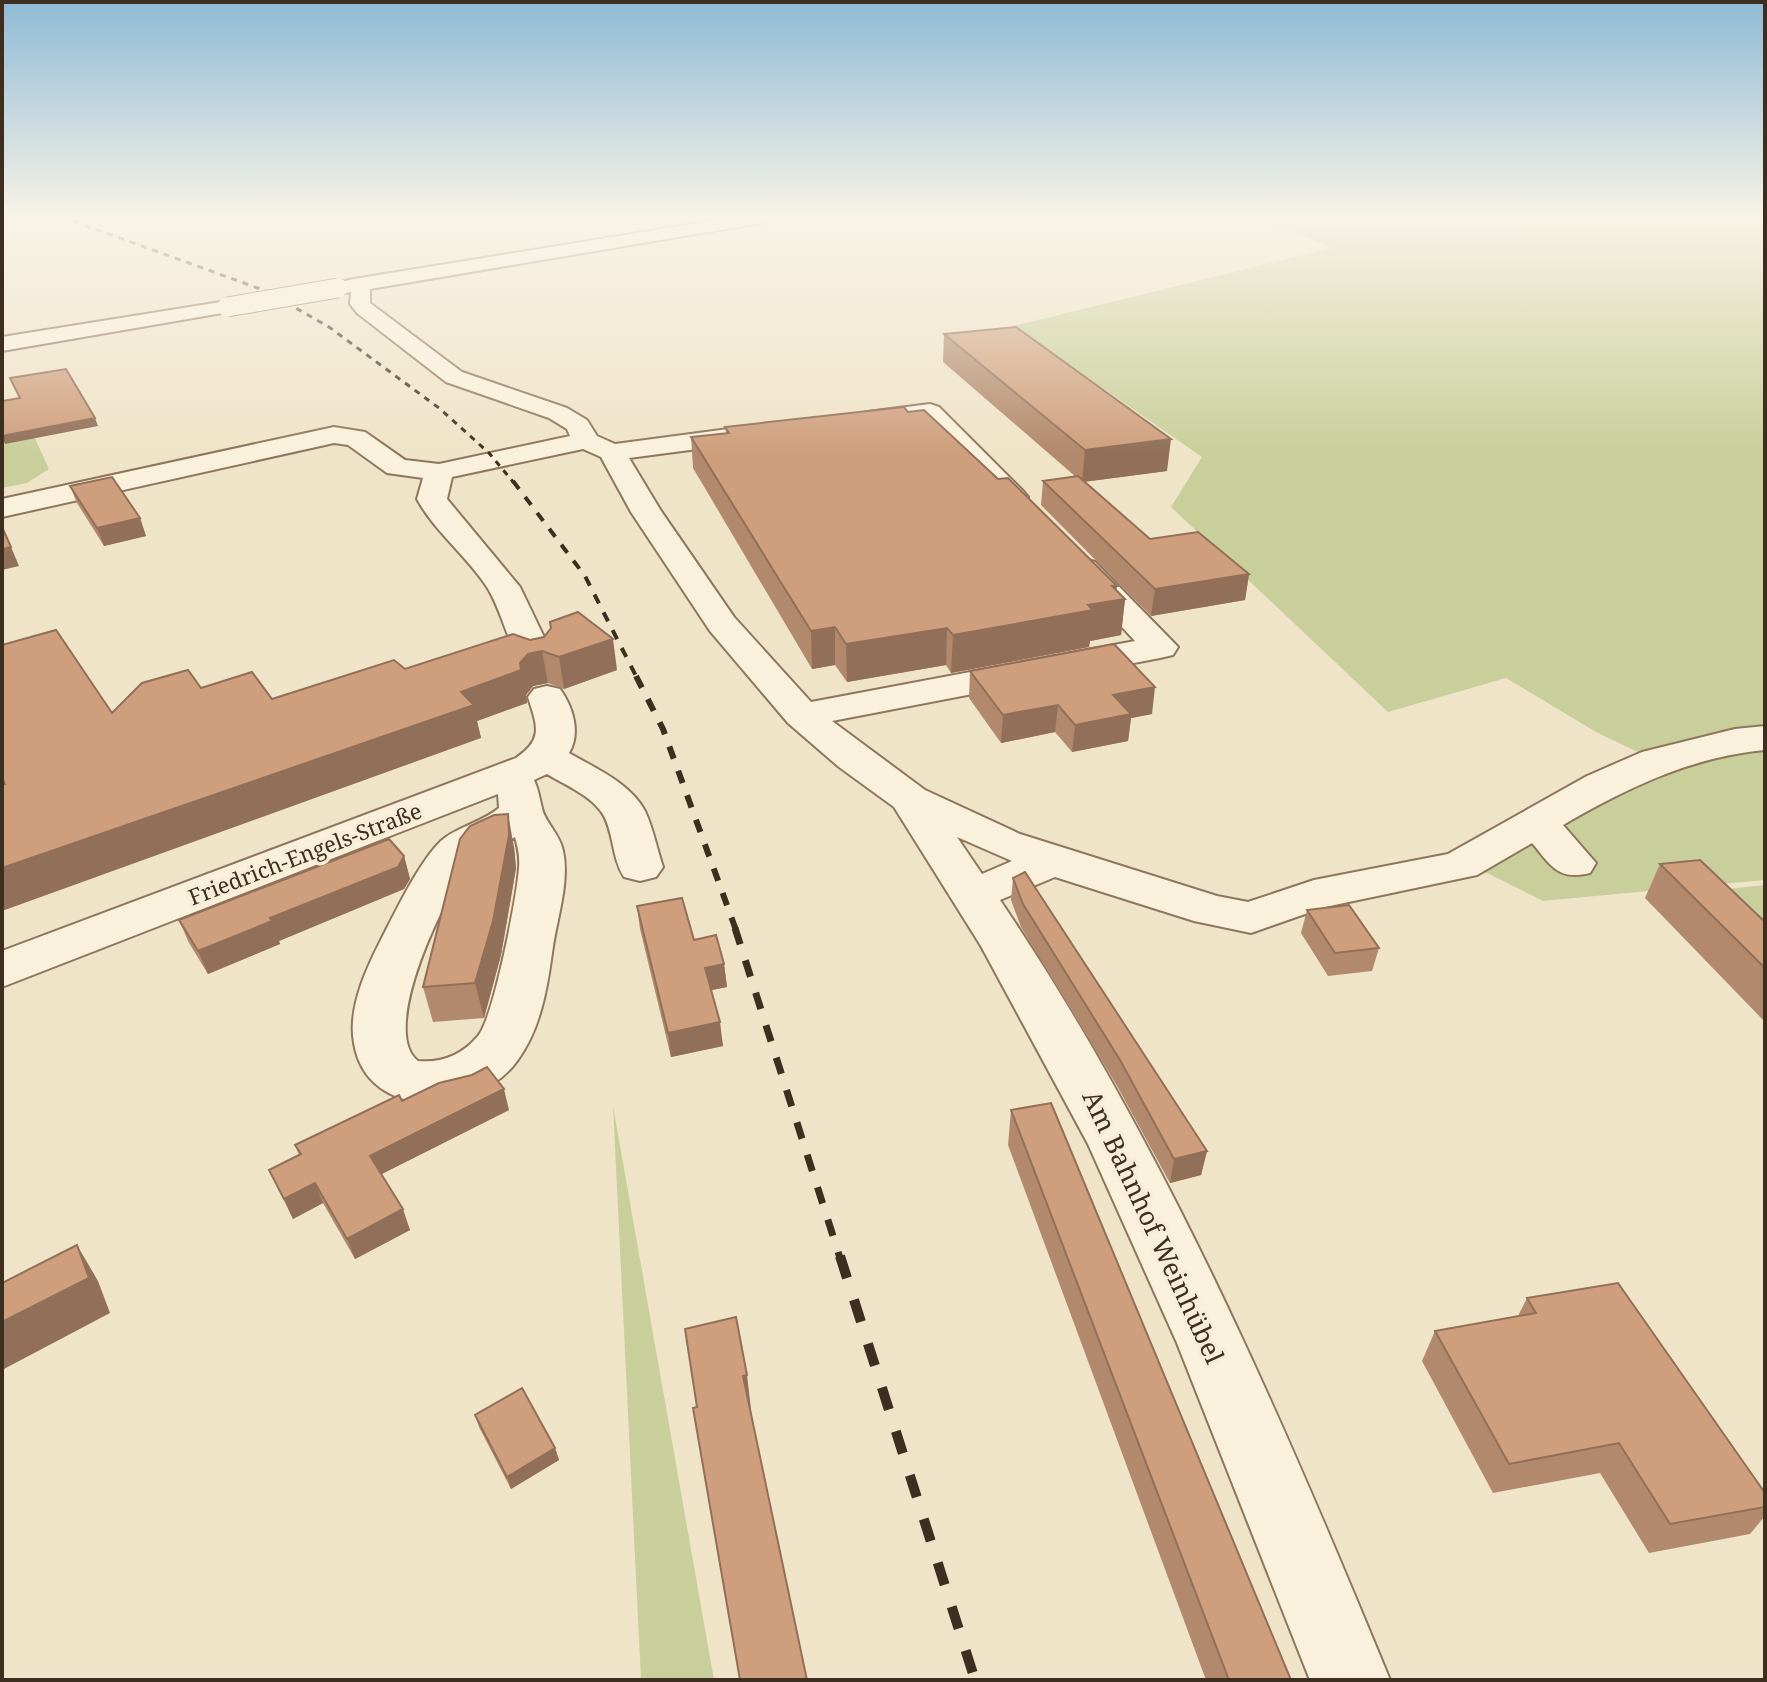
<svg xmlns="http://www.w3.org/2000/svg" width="1767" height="1682" viewBox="0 0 1767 1682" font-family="'Noto Serif',serif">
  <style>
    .green { fill: #c9cf9b }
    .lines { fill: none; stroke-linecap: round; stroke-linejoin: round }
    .minor-casing { stroke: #8d765c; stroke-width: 4 }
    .minor { fill: #faf1dc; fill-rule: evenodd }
    .rail-far4 { stroke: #3d2e20; stroke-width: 3; stroke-dasharray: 6 6; stroke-linecap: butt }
    .rail-far3 { stroke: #3d2e20; stroke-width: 4; stroke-dasharray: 10 10; stroke-linecap: butt }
    .rail-far2 { stroke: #3d2e20; stroke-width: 6; stroke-dasharray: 13 13; stroke-linecap: butt }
    .rail-far1 { stroke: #3d2e20; stroke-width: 7; stroke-dasharray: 17 17; stroke-linecap: butt }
    .rail { stroke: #3d2e20; stroke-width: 10; stroke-dasharray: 23 23; stroke-linecap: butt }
    .minor-bridge-casing { stroke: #8d765c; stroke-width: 21; stroke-linecap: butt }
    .minor-bridge { stroke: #faf1dc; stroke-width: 19 }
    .wall { fill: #b2896c }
    .shaded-wall { fill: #916f58 }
    .building { fill: #cf9f7d; stroke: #916f58; stroke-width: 2 }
    .labels { text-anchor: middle; stroke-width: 7; stroke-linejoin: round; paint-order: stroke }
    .street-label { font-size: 22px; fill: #3d2e20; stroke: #f7eed8 }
    .near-street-label { font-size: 26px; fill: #3d2e20; stroke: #f7eed8 }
  </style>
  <rect width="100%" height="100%" fill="#f0e4c8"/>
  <!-- green -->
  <path class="green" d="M1401,217H1765V726L1650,758L1596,732L1506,678L1388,712L1171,507L1202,457L1013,326L1332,248L1261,219Z
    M17,399L49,469L27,483L2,488V402Z
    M1765,745V880L1543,901L1479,869L1664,764Z
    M1765,885V964L1688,893Z
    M613,1106L714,1680H641Z"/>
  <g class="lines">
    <defs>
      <path id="minor" d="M736,217H775L767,222L370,289V303L462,372L567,408L587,420L597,436L615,444L751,426L760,428L764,434L760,440L751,442L629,458L661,511L734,617L811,702L1135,641L1068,569L1073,562L1084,559L1095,562L1178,647L1173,655L1160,658L832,721L925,790L1020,834L1217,896L1248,902L1314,880L1448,854L1587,776L1642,752L1735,729L1765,726V750C1690,757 1627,788 1563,825L1596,863L1590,873C1557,881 1551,865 1532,843L1477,875L1325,907L1251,933L1194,921L1055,877L1000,900C1161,1138 1281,1415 1390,1680H1310L1177,1343L1088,1144L981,946L894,807L839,767L788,723L710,631L631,512L601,457L583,449L452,477L447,499L520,587L554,658L549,666L536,669L523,666C507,642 502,611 487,587C466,555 435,532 417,499L423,478L387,473L348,445L334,443L2,517V499L334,427L365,432L405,460L439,464L570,436L567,429L549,418L446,382L357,313L350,304L351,292L338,294L328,288L331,284L354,279ZM957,837L1012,861L982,874Z
        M227,301L234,303L237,307L234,311L2,351V337Z
        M930,404L939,407L1023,491L1028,497L1023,503L1013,506L1003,503L924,420L867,428L858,425L854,420L858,415L867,412Z
        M547,686L560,689C573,707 581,733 569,753C595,768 630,783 645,811C653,828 657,849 663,867L656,877L640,881L624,877C612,858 614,835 604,816C593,796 565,785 547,774L534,780C539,791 539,797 542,808C544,821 560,834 563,851C570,883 556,921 552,953C547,990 540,1030 517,1061C478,1115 367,1123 354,1043C347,1005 370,961 387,928C400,903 421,860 441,841C455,828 482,822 499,808L498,794L2,987V951L516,758C544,739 537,726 528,697L534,689ZM515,837C518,848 520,857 519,868C517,896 494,1017 478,1036C462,1055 443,1063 418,1061C378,1031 446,892 472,861C481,849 502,846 515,837Z"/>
    </defs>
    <!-- minor casing -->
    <use href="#minor" class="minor-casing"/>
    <!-- minor -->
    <use href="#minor" class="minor"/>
    <!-- rail-far4 -->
    <path class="rail-far4" d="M62,217L266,291L329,327L439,408L489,453L514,483"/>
    <!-- rail-far3 -->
    <path class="rail-far3" d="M513,481L585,576L637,678"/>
    <!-- rail-far2 -->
    <path class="rail-far2" d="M636,676L663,729L736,930"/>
    <!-- rail-far1 -->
    <path class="rail-far1" d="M735,928L840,1258"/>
    <!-- rail -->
    <path class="rail" d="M840,1256L975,1680"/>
    <defs>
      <path id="minor-bridge" d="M227,307L338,288"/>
    </defs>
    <!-- minor-bridge casing -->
    <use href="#minor-bridge" class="minor-bridge-casing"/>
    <!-- minor-bridge -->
    <use href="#minor-bridge" class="minor-bridge"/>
  </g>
  <!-- wall -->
  <path class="wall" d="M944,334L1167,471L1084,482L1150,539L1249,574L1245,600L1151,616L1041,505L1043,481L1076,477L943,362Z
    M908,412L1125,599L1121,635L1090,641L1089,647L951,673L946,665L847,682L835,665L812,669L693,468L691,437L726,433L725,427Z
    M70,486L140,518L146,536L104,546L77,503Z
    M530,640L617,670L564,689L548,683L533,686L526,695L527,703L477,721L481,738L5,784L112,713L201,688L272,699Z
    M970,671L1152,714L1131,718L1128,741L1072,752L1055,732L1001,743L969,698Z
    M514,847L516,868L501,955L484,1018L433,1022L423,987Z
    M404,856L410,879L404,889L279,941L280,944L208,974L189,943L179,920Z
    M1660,864L1765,922V1022L1645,898Z
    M1013,878L1207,1151L1201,1175L1170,1183L1116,1084L1021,927L1011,900Z
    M637,906L694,940L724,964L727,987L711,990L723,1046L671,1057L640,929Z
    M1307,910L1379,948L1372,971L1328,976L1301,933Z
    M509,1110L381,1174L410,1230L355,1259L323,1203L293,1219L269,1170L299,1155L295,1145Z
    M1011,1110L1291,1680H1206L1008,1145Z
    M1527,1298L1765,1493V1516L1750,1534L1649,1553L1600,1473L1493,1493L1422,1361L1435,1331L1518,1316Z
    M475,1415L555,1448L559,1460L511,1489L479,1427Z"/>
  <!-- shaded-wall -->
  <path class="shaded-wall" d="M95,418L98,426L5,444L2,436Z
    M1171,439L1167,471L1082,482L1085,450Z
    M140,518L146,536L104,546L97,528Z
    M11,547L19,566L2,570V549Z
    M1249,574L1245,600L1151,616L1155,589Z
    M1112,586H1117L1115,600L1125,599L1121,635L1090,641L1089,647L951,673L953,635L1088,605Z
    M835,627V665L812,669L811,631Z
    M947,628L946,665L847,682L846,644Z
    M613,639L617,670L564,689L559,657Z
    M542,651L548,683L533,686L526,695L527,703L477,721L481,738L2,911V868L461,692L520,663L528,654Z
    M1155,687L1152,714L1131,718L1128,741L1072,752L1075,725L1113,695Z
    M1058,705L1055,732L1001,743L1003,715Z
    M508,814L514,847L516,868L501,955L484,1018L475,983Z
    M404,856L410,879L404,889L279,941L280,944L208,974L198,951Z
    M724,964L727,987L707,991L705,968Z
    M720,1022L723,1046L671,1057L668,1033Z
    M504,1089L509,1110L378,1176L370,1156Z
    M1207,1151L1201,1175L1170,1183L1174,1159Z
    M315,1183L323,1203L293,1219L284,1199Z
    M403,1209L410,1230L355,1259L347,1239Z
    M77,1245L98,1281L110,1313L2,1370V1322Z
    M747,1375L751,1409L747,1410L743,1376Z
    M555,1448L559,1460L511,1489L507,1477Z"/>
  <!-- building -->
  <path class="building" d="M1016,327L1171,439L1085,450L944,334Z
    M66,369L95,418L2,436V401L20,398L10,378Z
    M904,407L908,412L924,410L998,479L1008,478L1117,586H1112L1125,599L1088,605L1093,610L953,635L947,628L846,644L835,627L811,631L691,437L729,433L725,427Z
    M1078,476L1150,539L1198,532L1249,574L1155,589L1043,481Z
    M112,477L140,518L97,528L70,486Z
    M2,527L11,547L2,549Z
    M578,612L613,639L559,657L542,651L528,654L520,663L521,670L461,692L474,705L2,868V785L5,784L2,778V645L56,630L112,713L142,683L188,670L201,688L252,672L272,699L394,660L405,669L513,634L530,640L544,637L551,628L550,622Z
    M1114,644L1155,687L1113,695L1131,714L1075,725L1058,705L1003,715L970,671Z
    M508,814L509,835L493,921L475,983L423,987L460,839L470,826L494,815Z
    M389,839L404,856L398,867L270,918L272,921L198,951L179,920Z
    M1700,860L1765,922V968L1660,864Z
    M1025,872L1207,1151L1174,1159L1120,1060L1023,904L1013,878Z
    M682,898L694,940L716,935L724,964L705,968L720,1022L668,1033L637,906Z
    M1349,905L1379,948L1335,953L1307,910Z
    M487,1067L504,1089L370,1156L403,1209L347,1239L315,1183L284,1199L269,1170L301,1154L295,1145L399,1095L402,1101L439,1083L472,1075Z
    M1051,1103L1291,1680H1229L1011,1110Z
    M77,1245L89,1278L2,1322V1283Z
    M1618,1283L1765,1493V1507L1670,1524L1619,1443L1509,1464L1435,1331L1536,1313L1527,1298Z
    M736,1317L747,1375L743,1376L807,1680H740L693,1408L697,1407L685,1329Z
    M522,1388L555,1448L507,1477L475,1415Z"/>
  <!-- sky -->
  <linearGradient id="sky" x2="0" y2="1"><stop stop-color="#8fbad6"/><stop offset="0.48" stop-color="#f8f3e6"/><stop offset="1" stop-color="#f8f3e6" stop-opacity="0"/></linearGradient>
  <rect width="1767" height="452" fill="url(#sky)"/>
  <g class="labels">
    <!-- street labels -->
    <g class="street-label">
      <text transform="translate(305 854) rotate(-21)" y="8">Friedrich-Engels-Straße</text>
    </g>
    <!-- near-street labels -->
    <g class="near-street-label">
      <text transform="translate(1153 1227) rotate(65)" y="9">Am Bahnhof Weinhübel</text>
    </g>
  </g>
  <!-- border -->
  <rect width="1767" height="1682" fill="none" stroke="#3d2e20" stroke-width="8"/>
</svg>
